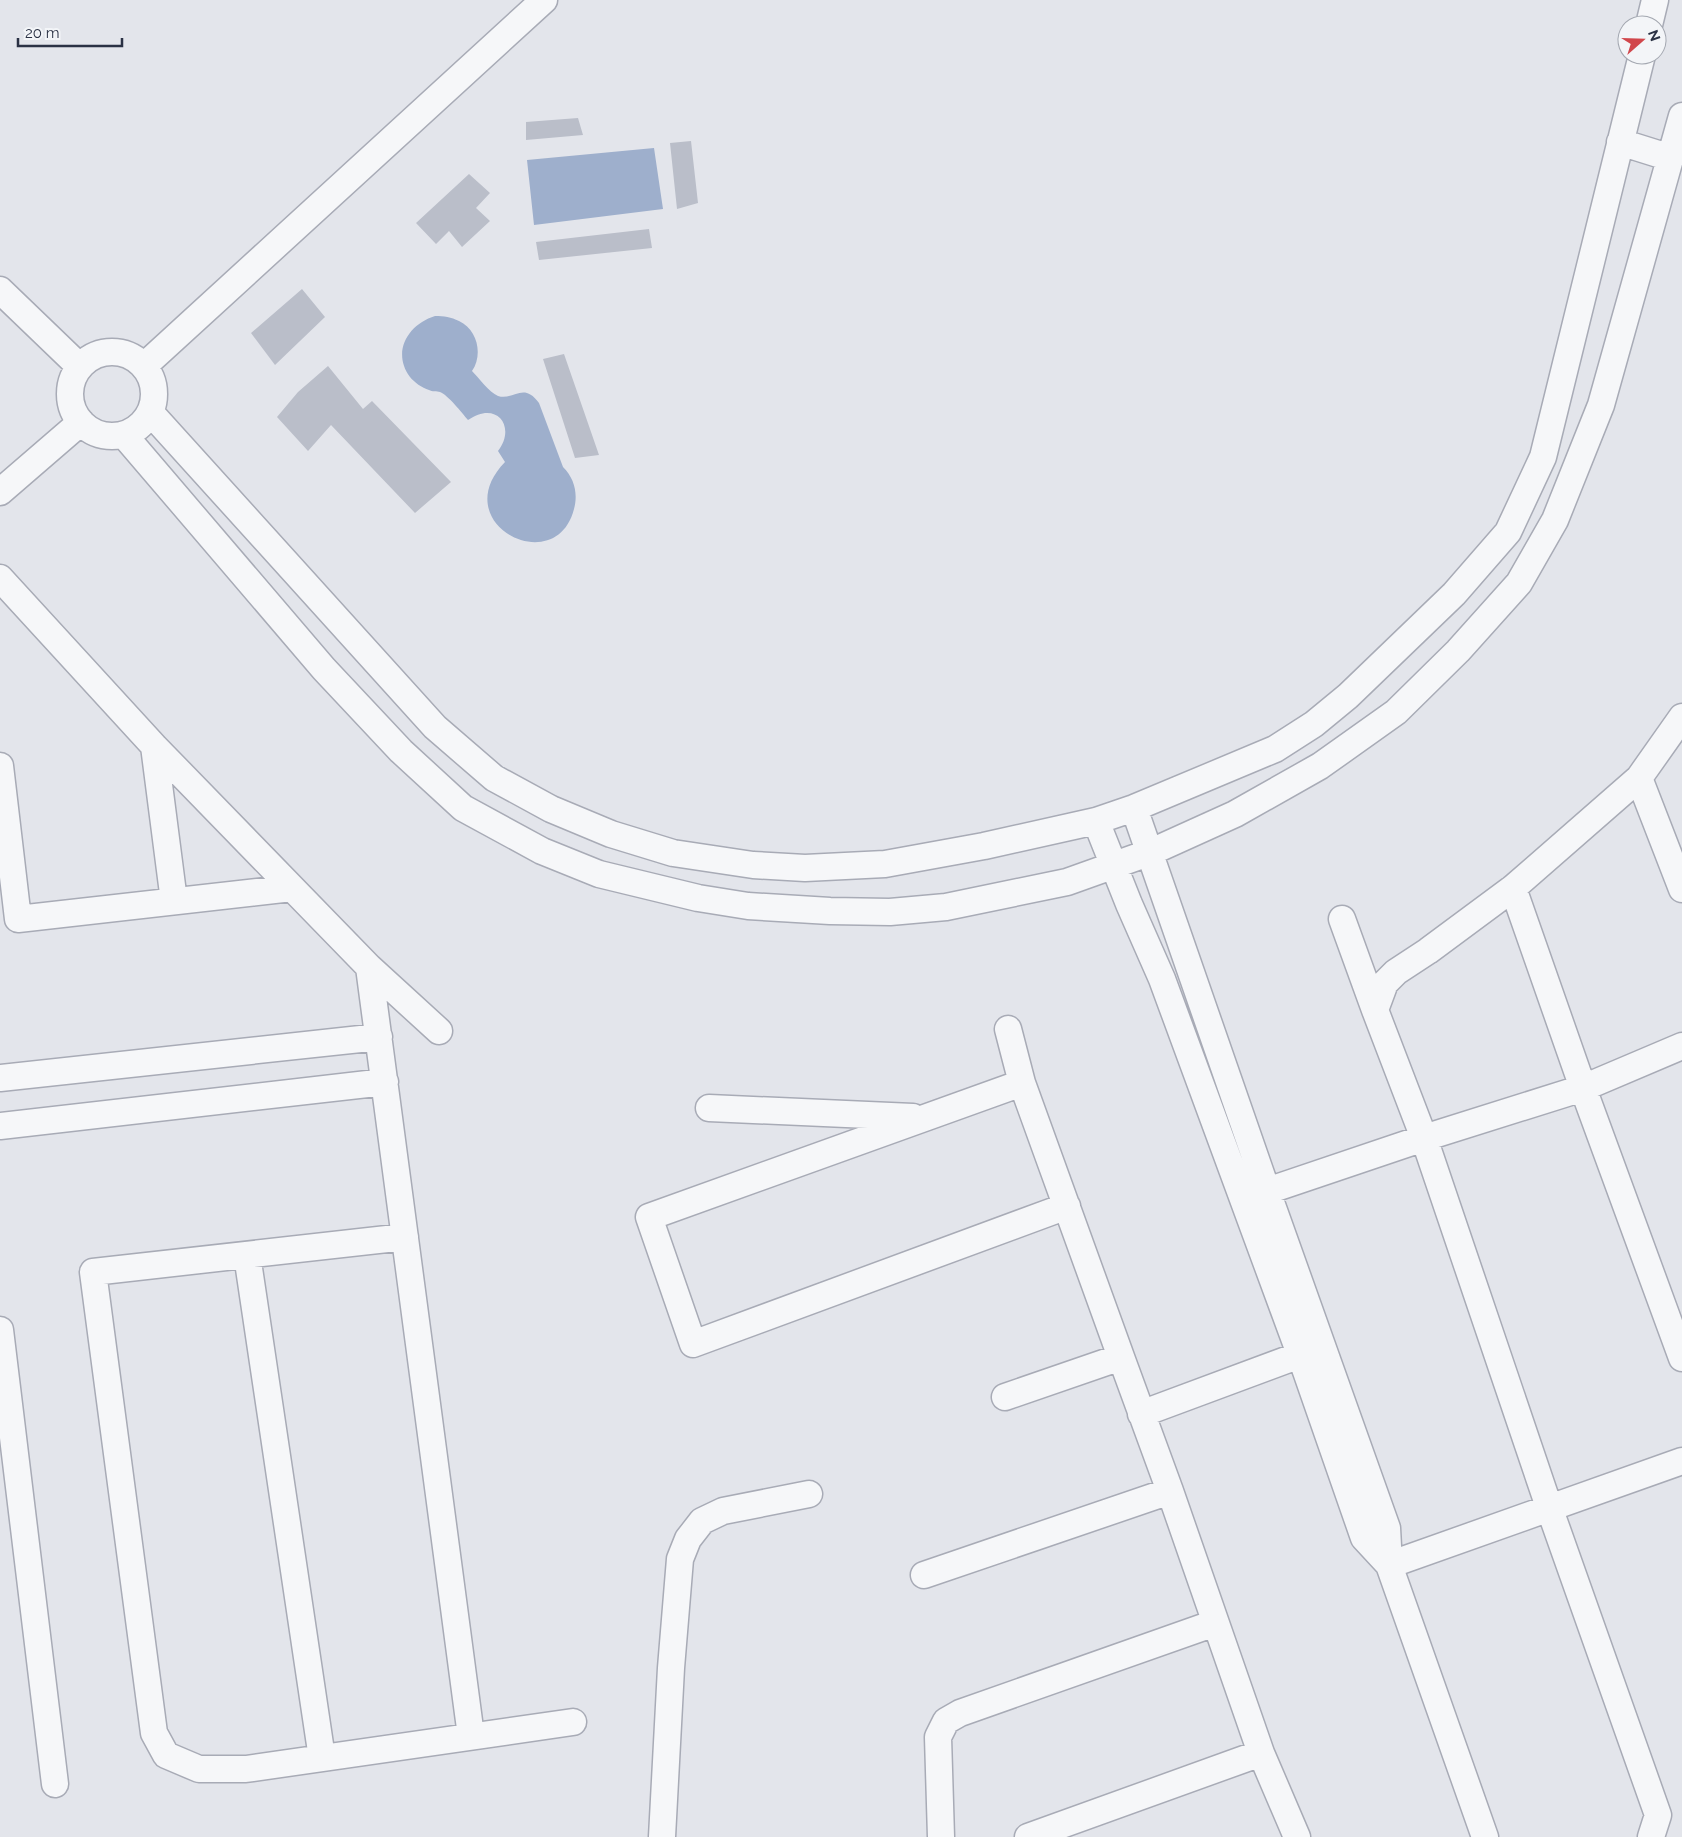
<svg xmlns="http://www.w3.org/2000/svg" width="1682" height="1837" viewBox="0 0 1682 1837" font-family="Raleway,sans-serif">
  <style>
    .water { fill: #9eafcc }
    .building { fill: #babec9 }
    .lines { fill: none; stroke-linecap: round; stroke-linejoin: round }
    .street-casing { stroke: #a8abb6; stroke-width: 29 }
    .street { stroke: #f6f7f9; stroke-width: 26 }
  </style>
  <rect width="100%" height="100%" fill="#e3e5eb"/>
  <!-- water -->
  <path class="water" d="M654,148L663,209L534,225L527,160Z
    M435,316C444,316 451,317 459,321C478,330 483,355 472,371C479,378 489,392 498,396C514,401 523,381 539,403L563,467C575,479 578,494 574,509C556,580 445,524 505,462L498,451C517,426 496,400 468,420C462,413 448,395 440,392C437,391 432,392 429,390C422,388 414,382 410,377C391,351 409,324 435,316Z"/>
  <!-- building -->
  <path class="building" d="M578,118L583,135L526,140V122Z
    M691,141L698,203L677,209L670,143Z
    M469,174L490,193L476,208L490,221L462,247L449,231L436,244L416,223Z
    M649,229L652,248L539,260L536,242Z
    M302,289L325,317L275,365L251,333Z
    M564,354L599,455L575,458L543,359Z
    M328,366L363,409L372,401L451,482L415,513L331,425L308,451L277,417L298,392Z"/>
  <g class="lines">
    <defs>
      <path id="street" d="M1649,25L1655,0
        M1620,142L1671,158
        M0,290L80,367
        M70 394a42 42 0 1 1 84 0a42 42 0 1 1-84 0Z
        M144,366L544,0
        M150,412L435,727L494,778L551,809L611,834L673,853L753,865L805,868L885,864L984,846L1096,821L1134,808L1275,749L1314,724L1348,696L1454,594L1508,532L1543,457L1642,55
        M124,435L324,669L401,751L463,808L542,851L599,874L698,898L748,906L830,911L890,912L946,907L1067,882L1151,852L1235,814L1320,766L1396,712L1458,651L1519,583L1555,520L1601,405L1682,116
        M0,492L81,422
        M0,578L154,746L369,967L471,1736
        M154,746L174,901
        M0,766L18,919L292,888
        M1639,778L1682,889
        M1134,808L1267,1191L1387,1528L1389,1565L1682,1461
        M1096,821L1129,904L1162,979L1300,1354L1364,1538L1389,1565L1485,1837
        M1513,888L1583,1088L1682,1358
        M1342,919L1375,1010
        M369,967L439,1031
        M1008,1029L1022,1083
        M0,1078L379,1037
        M709,1108L913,1117
        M0,1126L385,1082
        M1267,1191L1424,1138L1583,1088L1682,1046
        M1067,1206L693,1344L649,1217L1022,1083L1121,1357
        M405,1237L93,1272L154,1733L166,1755L199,1769H246L573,1722
        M247,1255L322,1758
        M0,1330L55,1784
        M1005,1397L1121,1357L1170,1491L1261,1753L1297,1837
        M1141,1414L1316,1349
        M924,1575L1170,1491
        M662,1837L671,1668L680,1559L688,1539L702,1521L723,1511L809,1494
        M941,1837L938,1737L946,1721L960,1713L1215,1623
        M1028,1837L1261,1753
        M1651,1837L1658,1815L1549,1507L1424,1138L1375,1010L1385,983L1396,972L1428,951L1513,888L1639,778L1682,717"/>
    </defs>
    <!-- street casing -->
    <use href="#street" class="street-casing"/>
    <!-- street -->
    <use href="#street" class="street"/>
  </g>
  <!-- north arrow -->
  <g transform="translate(1642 40) rotate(70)"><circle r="24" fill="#f3f5f8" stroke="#a3a7b0"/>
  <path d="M0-4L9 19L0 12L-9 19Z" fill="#d1474c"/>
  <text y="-8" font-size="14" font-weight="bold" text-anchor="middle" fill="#2a3144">N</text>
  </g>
  <!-- scale -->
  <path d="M18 38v8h104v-8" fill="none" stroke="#2a3144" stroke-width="2.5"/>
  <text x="25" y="38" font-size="15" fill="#2a3144" stroke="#f3f5f8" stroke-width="4" paint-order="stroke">20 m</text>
</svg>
